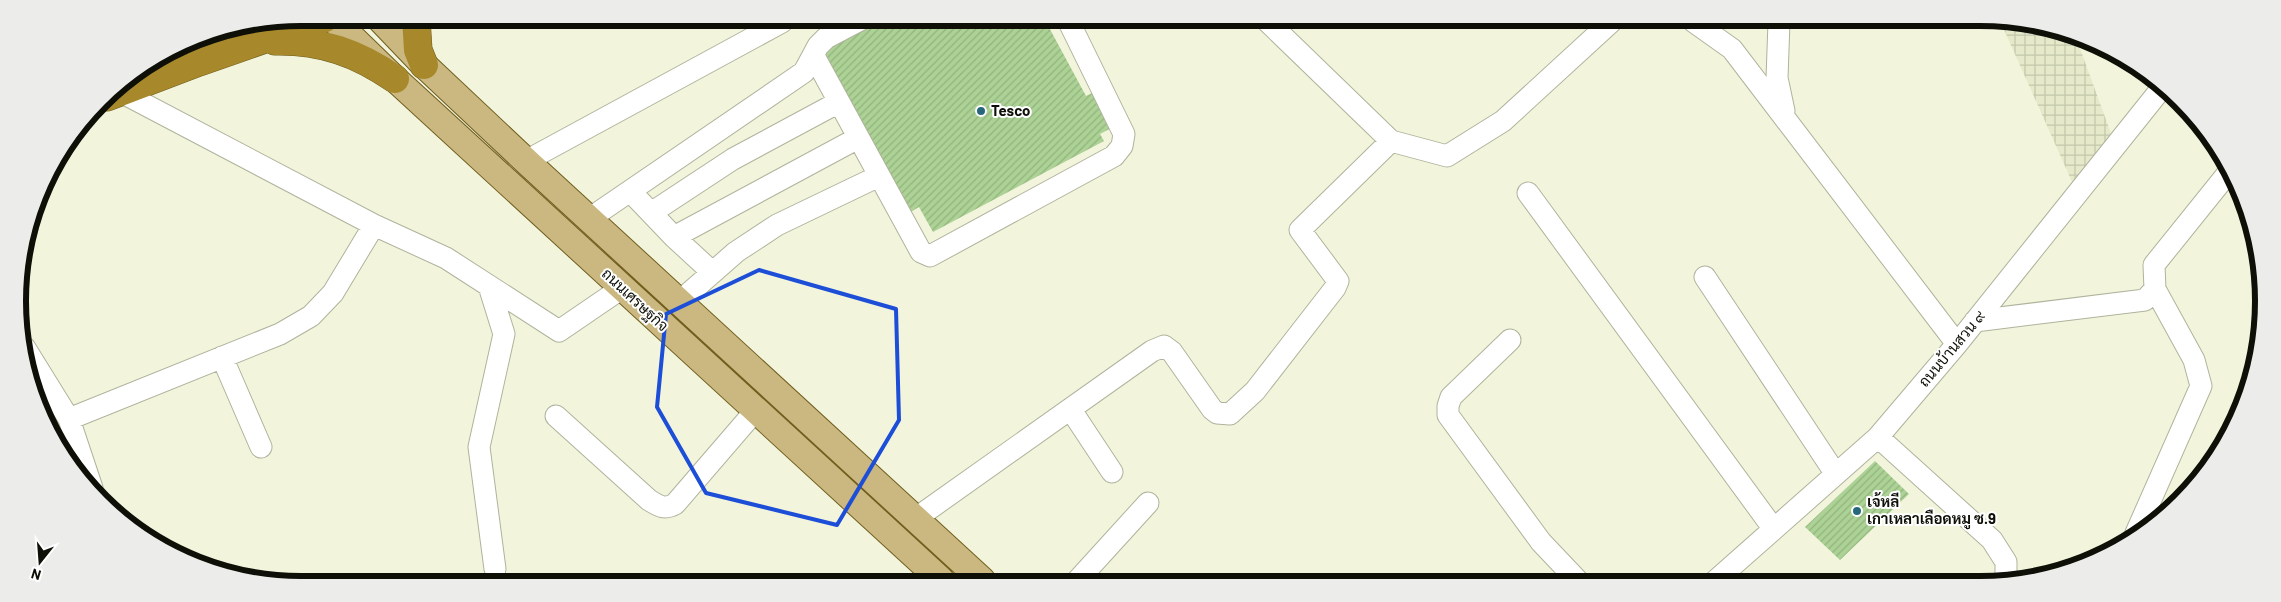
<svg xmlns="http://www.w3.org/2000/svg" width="2281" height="602" viewBox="0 0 2281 602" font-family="Barlow,Sarabun,sans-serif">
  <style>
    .industrial { fill: url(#industrial-grid) }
    .building { fill: url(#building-hatch) }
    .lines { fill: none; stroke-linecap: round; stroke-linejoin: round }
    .minor-casing { stroke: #b0b39c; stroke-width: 23 }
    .major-casing { stroke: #715e1f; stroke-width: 28 }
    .highway-casing { stroke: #715e1f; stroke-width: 29 }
    .minor { stroke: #fff; stroke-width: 21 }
    .major { stroke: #cab880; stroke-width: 26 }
    .highway { stroke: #a7892c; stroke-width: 28 }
    .marked { fill: none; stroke: #1d4ed8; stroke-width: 4; stroke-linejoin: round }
    .poi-dot { fill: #26677b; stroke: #fff; stroke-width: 2 }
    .labels { text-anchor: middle; stroke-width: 4; stroke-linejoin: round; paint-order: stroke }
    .poi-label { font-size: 15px; font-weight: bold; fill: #0e0f07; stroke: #fff; text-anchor: start }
    .street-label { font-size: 15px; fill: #0e0f07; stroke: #fff }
    .rim { fill: none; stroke: #0e0f07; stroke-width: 6 }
  </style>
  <defs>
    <pattern id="industrial-grid" width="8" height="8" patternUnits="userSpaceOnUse" patternTransform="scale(1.25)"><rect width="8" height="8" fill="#e6eaca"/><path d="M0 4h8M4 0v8" fill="none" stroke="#c4c8ac"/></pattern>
    <pattern id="building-hatch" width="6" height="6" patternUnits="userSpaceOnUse" patternTransform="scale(1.25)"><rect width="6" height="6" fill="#acd295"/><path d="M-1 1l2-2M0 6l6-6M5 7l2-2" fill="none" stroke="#93b37f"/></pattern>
  </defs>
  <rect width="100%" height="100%" fill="#f2f5dc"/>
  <!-- industrial -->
  <path class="industrial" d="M2001,23H2035L2077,40L2112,136L2073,184Z"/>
  <!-- building -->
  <path class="building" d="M883,19L1025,20L1028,24L1036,20H1045L1086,96L1096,91L1115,126L1100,134L1104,141L933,232L919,207L909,213L822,51Z
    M1875,461L1909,494L1840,560L1805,527Z"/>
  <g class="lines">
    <defs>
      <path id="minor" d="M1267,21L1391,141L1447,156L1503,121L1611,22
        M1694,22L1732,49L1957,344
        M1779,22L1777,78L1784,111
        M814,56L921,252L930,256L1114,156L1122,146L1124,134L1068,20
        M121,92L374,225L446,258L559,331L622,288
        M526,161L782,22
        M630,191L674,237L712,272
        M1528,193L1773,528
        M651,213L733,159L839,102
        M589,219L804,72L818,46L826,38L862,19
        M674,237L858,138
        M1705,277L1835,473
        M489,286L504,334L479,447L495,569
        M679,302L736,252L777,225L879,176
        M1975,321L2145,300L2155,289L2154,265L2228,173
        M1510,340L1451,397L1448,406V415L1541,542L1578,581
        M25,348L69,419L92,488
        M222,357L261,447
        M1071,410L1112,472
        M556,416L649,500C659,506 664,510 675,504L756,410
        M69,419L280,334L311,316L333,293L374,225
        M1878,437L1992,540L2006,562V582
        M915,519L1152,351L1164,346L1172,352L1212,409L1217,413L1230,414L1255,391L1335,288L1338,281L1300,230L1391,141
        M2136,533L2201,386L2194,360L2155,289
        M1077,581L1148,503
        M1714,582L1878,437L1957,344L2161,89"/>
      <path id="major" d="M332,18L395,79L941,580
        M379,18L424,65L526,161L982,580"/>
      <path id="highway" d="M416,18L418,50L424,65
        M275,41C321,40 358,53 395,79
        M107,97L199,62L325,18"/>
    </defs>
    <!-- minor casing -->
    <use href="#minor" class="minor-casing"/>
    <!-- major casing -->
    <use href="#major" class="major-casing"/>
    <!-- highway casing -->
    <use href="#highway" class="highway-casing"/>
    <!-- minor -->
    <use href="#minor" class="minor"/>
    <!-- major -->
    <use href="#major" class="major"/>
    <!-- highway -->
    <use href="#highway" class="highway"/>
  </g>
  <!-- marked area -->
  <path class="marked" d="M759,270L896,309L899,420L837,525L706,493L657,407L666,314Z"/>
  <!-- markers -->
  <g class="poi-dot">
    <circle cx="981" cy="111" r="5"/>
    <circle cx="1857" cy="511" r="5"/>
  </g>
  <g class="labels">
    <!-- poi labels -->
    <g class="poi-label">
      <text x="991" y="116">Tesco</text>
      <text x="1867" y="507">เจ้หลี<tspan x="1867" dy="17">เกาเหลาเลือดหมู ซ.9</tspan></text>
    </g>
    <!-- street labels -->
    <g class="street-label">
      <text transform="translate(635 300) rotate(43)" y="5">ถนนเศรษฐกิจ</text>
      <text transform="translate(1952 349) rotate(-50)" y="5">ถนนบ้านสวน ๙</text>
    </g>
  </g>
  <!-- crop -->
  <path d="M0 0H2281V602H0ZM301 26H1980A275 275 0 0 1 2255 301V301A275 275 0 0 1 1980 576H301A275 275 0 0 1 26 301V301A275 275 0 0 1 301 26Z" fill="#ececeb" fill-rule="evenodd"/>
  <path class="rim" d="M301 26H1980A275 275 0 0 1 2255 301V301A275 275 0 0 1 1980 576H301A275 275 0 0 1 26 301V301A275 275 0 0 1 301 26Z"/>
  <!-- north arrow -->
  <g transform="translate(40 562) rotate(197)" stroke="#ffffff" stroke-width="4" paint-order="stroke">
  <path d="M0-4L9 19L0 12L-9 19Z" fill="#0e0f07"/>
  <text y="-8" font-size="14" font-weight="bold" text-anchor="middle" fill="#0e0f07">N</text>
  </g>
</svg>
